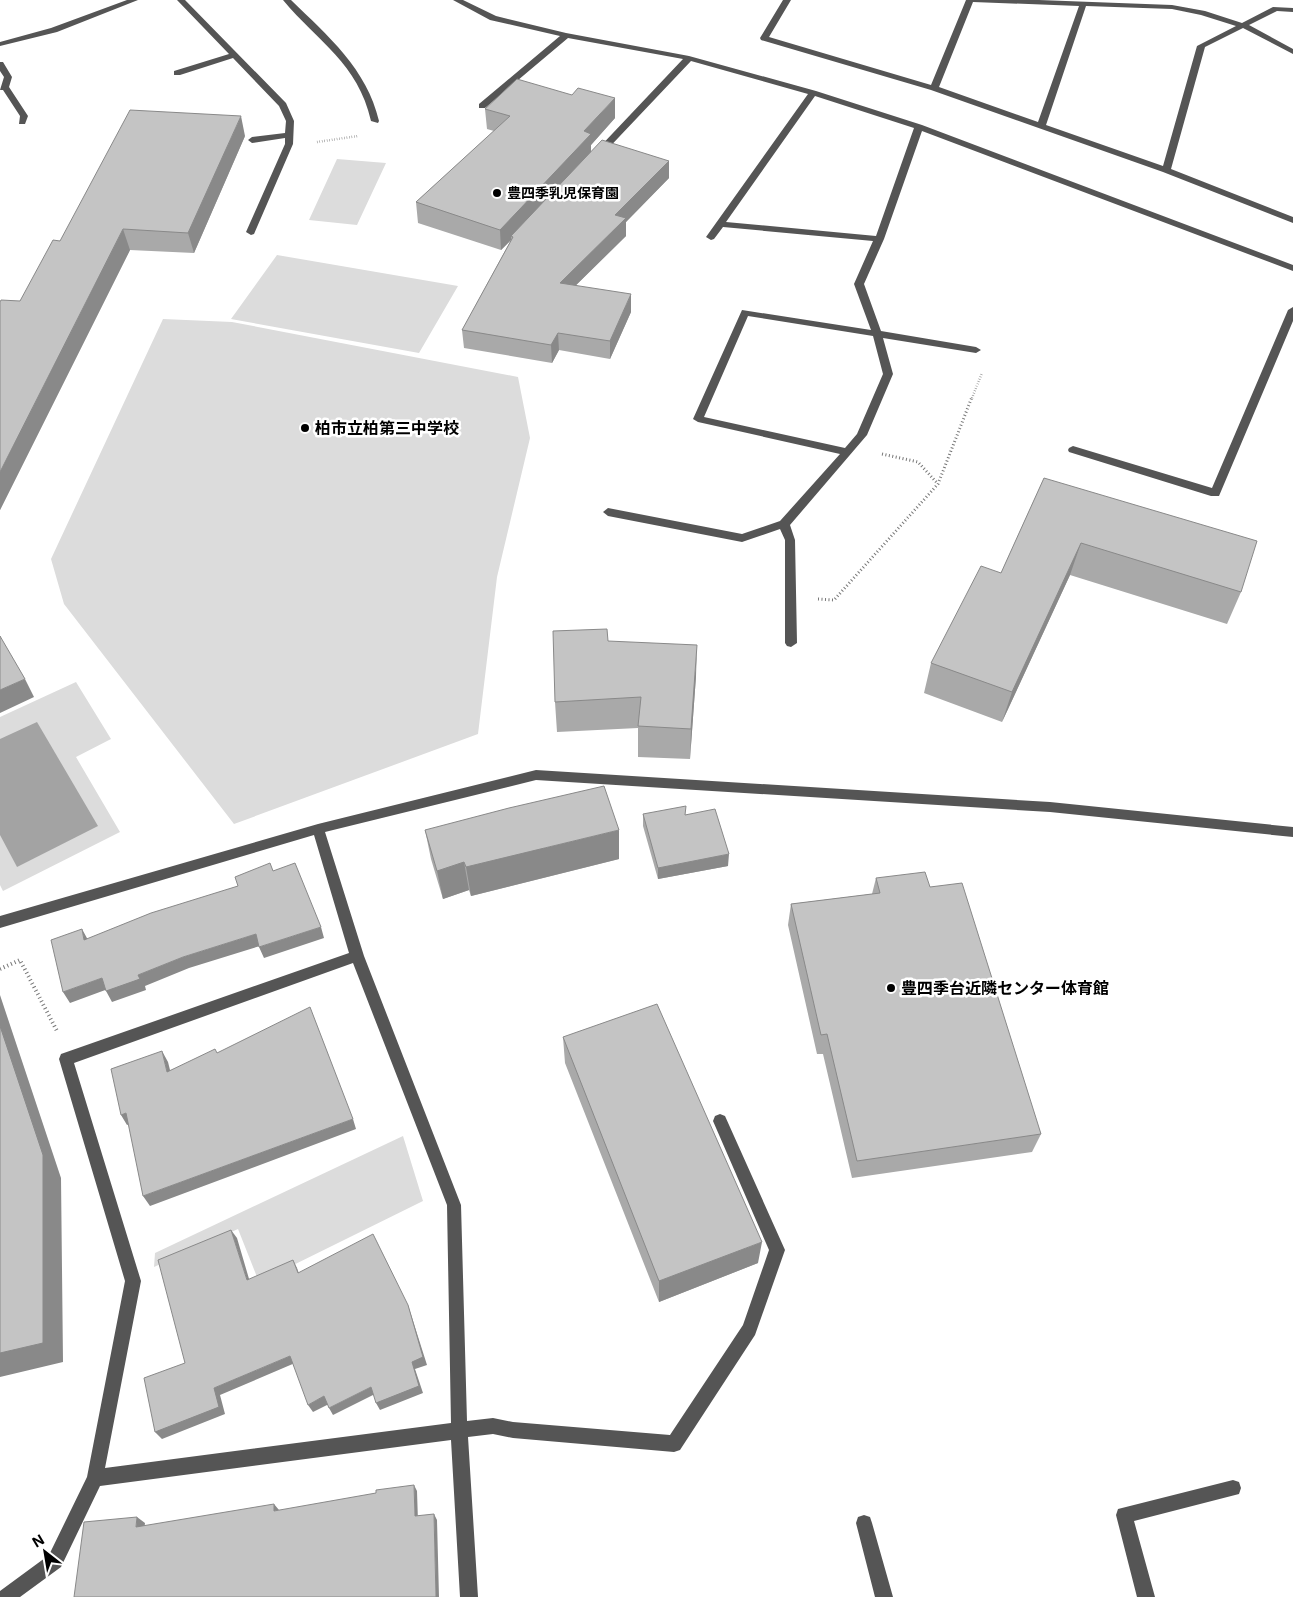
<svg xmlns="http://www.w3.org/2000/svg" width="1293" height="1597" viewBox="0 0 1293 1597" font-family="Inter,'Noto Sans JP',sans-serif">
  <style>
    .green { fill: #dcdcdc }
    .water { fill: #a3a3a3 }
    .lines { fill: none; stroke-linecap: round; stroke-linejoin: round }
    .path-far2 { stroke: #777; stroke-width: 2.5; stroke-dasharray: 0.5 2; stroke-linecap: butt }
    .path-far1 { stroke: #777; stroke-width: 3; stroke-dasharray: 1 2.5; stroke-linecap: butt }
    .path { stroke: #777; stroke-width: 4; stroke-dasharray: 1 3; stroke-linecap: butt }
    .minor { fill: #555; fill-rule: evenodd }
    .wall { fill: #a9a9a9 }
    .shaded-wall { fill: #898989 }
    .building { fill: #c4c4c4; stroke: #898989 }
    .poi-dot { fill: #000; stroke: #fff; stroke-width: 2 }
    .labels { text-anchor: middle; stroke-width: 5; stroke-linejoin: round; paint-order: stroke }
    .far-poi-label { font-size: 14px; font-weight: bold; fill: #000; stroke: #fff; text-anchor: start }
    .poi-label { font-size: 16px; font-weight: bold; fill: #000; stroke: #fff; text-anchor: start }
  </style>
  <rect width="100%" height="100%" fill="#fff"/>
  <!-- green -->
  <path class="green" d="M337,159L386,163L357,225L309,220Z
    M277,255L458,286L419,353L231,319Z
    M163,319L232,322L518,377L530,438L497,577L478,734L234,824L64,604L51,559Z
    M76,682L111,739L76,757L120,832L3,891L0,885V717Z
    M403,1136L423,1201L259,1282L238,1229L154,1267L155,1253Z"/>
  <!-- water -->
  <path class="water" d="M37,722L98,826L17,867L0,835V739Z"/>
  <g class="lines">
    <!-- path-far2 -->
    <path class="path-far2" d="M317,142L358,136
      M972,398L982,373"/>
    <!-- path-far1 -->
    <path class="path-far1" d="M882,454L918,462L938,484
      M818,599L834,600L938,484L972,397"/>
    <!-- path -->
    <path class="path" d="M0,969L20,960L57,1031"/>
    <!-- minor -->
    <path class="minor" d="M127,0H138L57,32L0,46V42L51,28Z
      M177,0H185L286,103L294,121L293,144L254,234L251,235L246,232L285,144V138L252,143L248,140L252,137L285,133L286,121L279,106L233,58L180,75H174V71L229,54Z
      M283,0H291C328,36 367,69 379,121L378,123L371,121C358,63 318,42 283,0Z
      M453,0H463L496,16L566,33L689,56L816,91L922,125L1293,265V271L922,131L884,239L864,284L881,331L976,347L981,350L976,353L883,338L893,374L867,435L790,525L795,540L797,643L791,647L787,646L785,643V540L780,529L742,542L608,516L603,512L608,508L742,534L780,521L840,454L698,422L693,419L742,310L871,330L854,284L873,241L723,227L714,239L711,240L706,237L808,94L691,61L601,156H595V152L683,59L568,38L485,108H479V104L560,36L490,20ZM815,96L914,128L876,236L726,222ZM748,316L873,336L883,374L857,434L845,448L704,417Z
      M783,0H791L769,37L931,85L966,0H1039L1172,5L1205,11L1242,23L1273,7L1293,8V12L1277,11L1249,25L1293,49V54L1243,28L1205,47L1171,169L1293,217V223L1163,172L931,90L761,40L760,38ZM973,2L1079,6L1038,122L939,87ZM1086,6L1172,9L1201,15L1236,26L1197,46L1163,166L1046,125Z
      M0,62H3L12,77L9,87L28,116L25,124H19L20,116L3,90H0L4,77L0,71Z
      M1293,307V321L1219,496H1211L1069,452L1068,450L1069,448L1073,446L1212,488L1288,310Z
      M536,770L1050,802L1293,827V837L1050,812L536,780L325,832L364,956L461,1205L467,1421L493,1418L513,1422L670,1435L743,1325L769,1250L713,1121L715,1116L720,1114L725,1116L785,1250L755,1335L680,1450L674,1452L513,1438L493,1434L468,1437L478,1597H460L451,1440L100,1486L61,1567L20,1597H0V1591L49,1555L87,1477L125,1281L59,1059L61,1054L349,953L314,835L0,928V916L318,824ZM353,963L447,1205L451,1423L105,1468L141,1281L74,1063Z
      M1233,1480L1239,1482L1241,1488L1239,1494L1134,1521L1155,1597H1137L1116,1515L1118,1509Z
      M864,1515L870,1517L872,1523L893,1597H875L856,1523L858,1517Z"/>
  </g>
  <!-- wall -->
  <path class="wall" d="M485,109L615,118L591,145V152L669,161V178L626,222V236L576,285L631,312L610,359L559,350L552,363L464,348L462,330L511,240L501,250L418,223L416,202L494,131L487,129Z
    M245,136L194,253L130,250L0,510V302L20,301L60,241Z
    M1044,478L1241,592L1227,624L1070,575L1002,722L924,693L931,663L1001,573Z
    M608,641L696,676L690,759L638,757V728L557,732L555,702Z
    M643,814L686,815L728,866L658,879L643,826Z
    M425,830L619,859L471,896L469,890L443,899L431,859Z
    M876,878L930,887L1041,1134L1032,1152L852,1178L823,1054H817L788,925L791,904L872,894Z
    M563,1037L758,1263L659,1302L565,1063Z"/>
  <!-- shaded-wall -->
  <path class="shaded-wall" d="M615,98V118L591,145V154L513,237L511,236V240L501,250L500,230L584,131Z
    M241,116L245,136L194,253L188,233Z
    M669,161V178L626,222V236L561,300L560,283L615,215Z
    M123,229L130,250L0,510V472Z
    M631,294V312L610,359V341Z
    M558,333L559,350L552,363L551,345Z
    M1081,543L1070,575L1002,722L1012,692Z
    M697,645L696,676L690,759L691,729Z
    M25,679L34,697L0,713V690Z
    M619,830V859L471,896L466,867Z
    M729,854L728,866L658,879V868Z
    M464,862L469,890L443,899L437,871Z
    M321,927L324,938L264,958L259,947Z
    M82,929L88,940H84Z
    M256,934L260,946L189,968L145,986L146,990L112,1002L106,991L138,975L183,957Z
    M102,978L108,989L70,1003L63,992Z
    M0,995L61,1178L63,1362L0,1377Z
    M162,1051L168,1062L173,1082L167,1072Z
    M126,1113L133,1123L127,1125L121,1115Z
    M353,1119L356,1129L150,1206L143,1196Z
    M231,1230L237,1238L252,1289L247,1280Z
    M762,1242L758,1263L659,1302V1281Z
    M293,1260L297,1268L302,1282L298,1273Z
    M408,1305L427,1365L415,1369L423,1393L380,1410L376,1403L412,1362Z
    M290,1356L295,1363L220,1395L225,1414L162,1439L155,1432L214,1388Z
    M371,1387L375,1394L333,1415L329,1408Z
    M324,1396L329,1404L313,1412L308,1405Z
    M414,1485L417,1491L418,1522L415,1516Z
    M274,1504L279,1510L274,1511Z
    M434,1514L437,1520L439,1597H436Z
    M137,1517L145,1523L144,1532L136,1527Z"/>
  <!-- building -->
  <path class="building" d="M517,79L572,95L578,88L615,98L584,131L591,134L500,230L416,202L510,116L485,109Z
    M130,110L241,116L188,233L123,229L0,472V302L1,300L20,301L53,240L60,241Z
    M602,140L669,161L615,215L626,218L560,283L631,294L610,341L558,333L551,345L462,330L513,237L511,236Z
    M1044,478L1257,541L1241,592L1081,543L1012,692L931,663L981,566L1001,573Z
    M607,629L608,641L697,645L691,729L638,726L641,697L555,702L553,631Z
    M0,636L25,679L0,690Z
    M604,786L619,830L466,867L464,862L437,871L425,830L509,808Z
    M686,806L685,815L715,809L729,854L658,868L643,814Z
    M270,863L273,871L295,863L321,927L259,947L256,934L183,957L138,975L140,979L106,991L102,978L63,992L51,940L82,929L84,940L151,913L238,886L235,877Z
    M925,872L930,887L962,883L1041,1134L857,1161L827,1034L821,1035L791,904L880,893L876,878Z
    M657,1004L762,1242L659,1281L563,1037Z
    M310,1007L353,1119L143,1196L126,1113L121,1115L111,1069L162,1051L167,1072L215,1049L217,1053Z
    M0,1026L43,1155V1343L0,1353Z
    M231,1230L247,1280L293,1260L298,1273L373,1234L408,1305L423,1357L412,1362L419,1386L376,1403L371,1387L329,1408L324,1396L308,1405L290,1356L214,1388L219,1407L155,1432L144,1378L185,1363L158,1260Z
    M414,1485L415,1516L434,1514L436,1597H74L84,1522L137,1517L136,1527L274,1504V1511L376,1493V1490Z"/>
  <!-- markers -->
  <g class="poi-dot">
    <circle cx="497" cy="193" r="5"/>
    <circle cx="305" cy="428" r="5"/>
    <circle cx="891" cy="988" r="5"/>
  </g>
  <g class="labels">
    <!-- far-poi labels -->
    <g class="far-poi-label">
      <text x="507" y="198">豊四季乳児保育園</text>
    </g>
    <!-- poi labels -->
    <g class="poi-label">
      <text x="315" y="434">柏市立柏第三中学校</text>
      <text x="901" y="994">豊四季台近隣センター体育館</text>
    </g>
  </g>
  <!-- north arrow -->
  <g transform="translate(45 1552) rotate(329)" stroke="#ffffff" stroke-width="4" paint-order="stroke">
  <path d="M0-4L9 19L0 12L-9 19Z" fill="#000000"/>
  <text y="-8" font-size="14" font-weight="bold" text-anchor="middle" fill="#000000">N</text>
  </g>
</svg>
